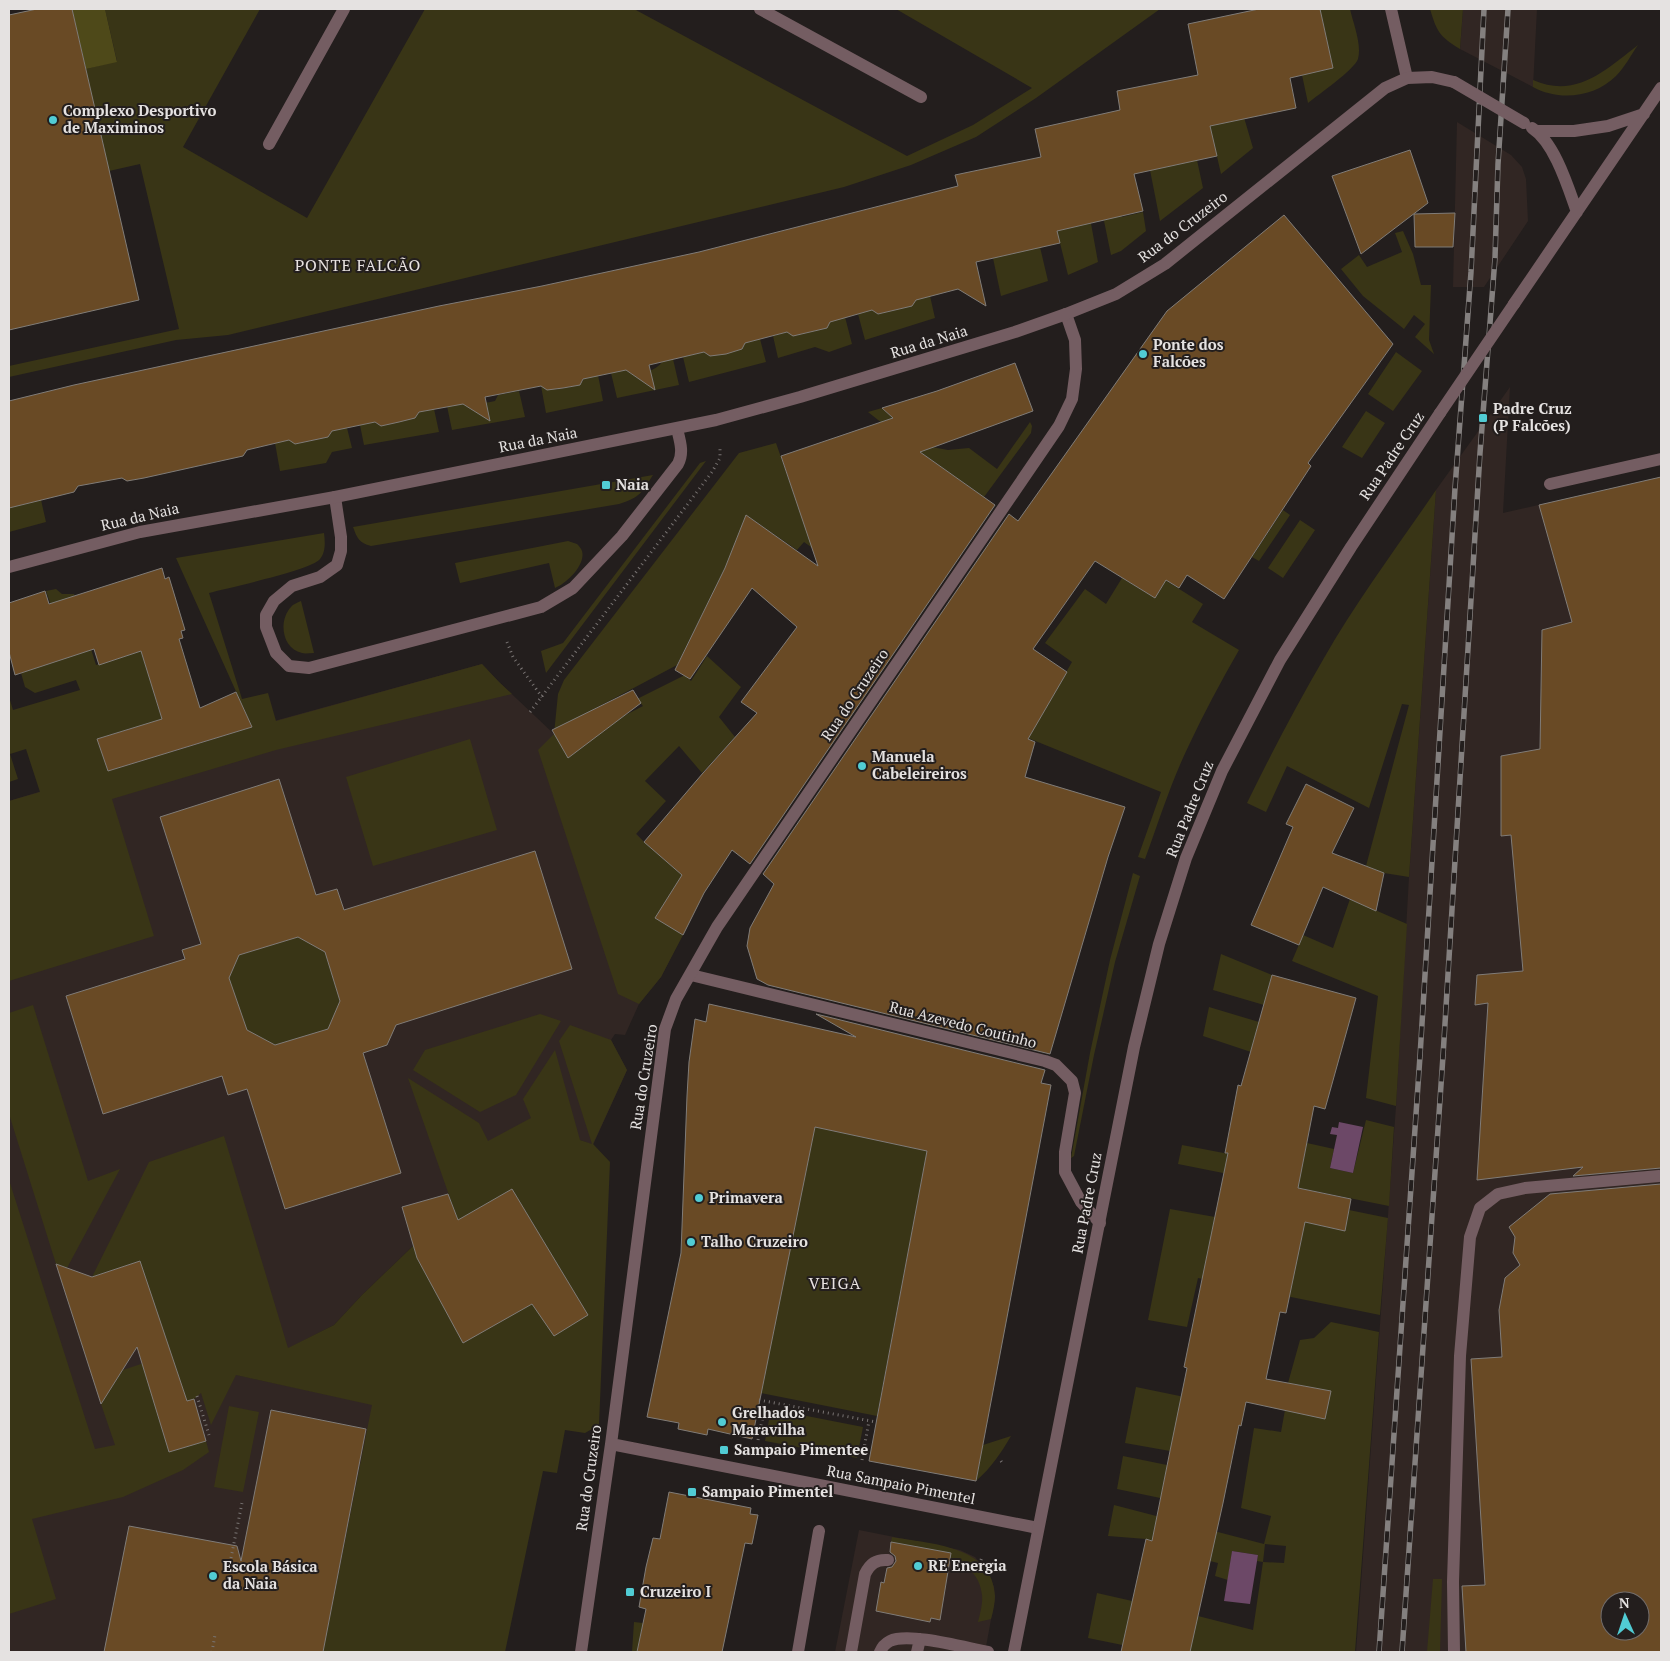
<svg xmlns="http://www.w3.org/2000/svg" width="1670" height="1661" viewBox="0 0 1670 1661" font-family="'PT Serif',serif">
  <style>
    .built { fill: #312623; fill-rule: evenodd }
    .green { fill: #393516; fill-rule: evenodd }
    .forest { fill: #4e4919 }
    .water { fill: #6c4867 }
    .building { fill: #694a25; stroke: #807c78; fill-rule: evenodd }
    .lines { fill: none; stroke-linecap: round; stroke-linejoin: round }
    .path { stroke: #797473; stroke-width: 3; stroke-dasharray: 1 4; stroke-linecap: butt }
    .service { stroke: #745d62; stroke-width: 12 }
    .minor { stroke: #745d62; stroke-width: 12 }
    .tertiary { stroke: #745d62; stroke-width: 12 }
    .rail-casing { stroke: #84807f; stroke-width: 5.5 }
    .rail { stroke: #231e1d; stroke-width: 4; stroke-dasharray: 11; stroke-linecap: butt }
    .tertiary-bridge { stroke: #745d62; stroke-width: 12 }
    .poi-dot { fill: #51ccd4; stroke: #231e1d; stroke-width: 2 }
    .labels { text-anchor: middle; stroke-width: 4; stroke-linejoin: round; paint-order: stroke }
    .poi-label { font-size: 15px; font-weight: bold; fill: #e5e2e1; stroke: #231e1d; text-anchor: start }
    .street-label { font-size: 15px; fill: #e5e2e1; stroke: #231e1d }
    .neighbourhood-label { font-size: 16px; letter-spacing: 1px; fill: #e8e2e0; stroke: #231e1d }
  </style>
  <rect width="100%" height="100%" fill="#231e1d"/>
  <!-- built -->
  <path class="built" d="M1463,9H1537L1533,87L1460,49Z
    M1457,122L1511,155L1522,167L1526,179L1528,221L1484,287H1453Z
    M1510,387L1503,513L1661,477V1652H1356L1396,1106L1409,877L1436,490ZM1610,1601H1640V1631H1610Z
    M482,664L499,682L554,734L568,758L644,842L704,893L661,977L639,1004L625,1035L615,1034L611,1040L627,1070L593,1145L580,1140L413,1246L362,1295L334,1325L237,1375L372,1404L402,1652H9V801L252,727Z
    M859,1530L960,1550L975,1557L987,1571L994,1587L995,1598L985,1652H835Z"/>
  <!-- green -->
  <path class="green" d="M37,9H72L86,69L117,61L105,9H260L183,147L307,218L425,9H634L907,156L973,125L1032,88L896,9H1160L1036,98L976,137L911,165L844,187L228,335L176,340L9,377V366L179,329L140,164L109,171L139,300L9,330V15Z
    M1320,9H1350C1353,23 1362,44 1358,59C1354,70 1319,94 1308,103L1302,75L1333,68Z
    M1430,9H1463L1460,49C1439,36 1437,32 1430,9Z
    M1638,45C1631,55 1625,67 1616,76C1594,98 1558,101 1533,87V80C1576,99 1606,70 1638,45Z
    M1243,114L1253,148L1221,174L1210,126Z
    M1197,160L1203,188L1160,221L1150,170Z
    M1120,212L1122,217L1143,212L1146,231L1121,251L1111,255L1103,216Z
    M1090,218L1098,262L1068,275L1057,231L1074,227L1073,222Z
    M1403,231L1413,254L1421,285H1431L1429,340L1434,354L1415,337L1425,324L1414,315L1404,329L1363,296L1341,269L1359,255L1367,267L1402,252L1395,233Z
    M1040,247L1048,281L1001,296L993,258Z
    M930,296L935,318L865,340L858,314L872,310L878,314L912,306L916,299Z
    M845,317L852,344L829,352L815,347L778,358L773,336L787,332L794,336L827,328L830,321Z
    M760,339L766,362L689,382L683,357L704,352L710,356L726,354L742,349L745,343Z
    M1396,352L1422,371L1393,411L1368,394Z
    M673,359L679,385L617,398L611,373L626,370L632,374C643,372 655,372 662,362Z
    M598,375L603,401L546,413L541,386C552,393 567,387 580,385L584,379Z
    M519,391L525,417L452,430L447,406C463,402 479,405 495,401L498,395Z
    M882,408L896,421L906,442L868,412Z
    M434,409L439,432L364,445L360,425L374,422L381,426L415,418L419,412Z
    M1366,411L1385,423L1362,458L1342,447Z
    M1030,422L1032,426L1031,433L984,497L916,449L932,447L948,450L969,448L997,469Z
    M347,428L352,448L332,452L326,463L280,471L275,443L289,440L296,444L328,437L332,431Z
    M776,443L798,506L818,552L804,542L797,550L746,515L725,568L677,665L594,709L606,725L643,706L637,699L685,675L691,681L707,656L741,687L719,717L735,737L702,773L679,746L645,781L666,801L636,834L644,842L682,875L655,918L683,935L661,977L639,1004L618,994L538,750L554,734L558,694L564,680L739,453Z
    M706,461L546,673L541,651L563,643L700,463Z
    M653,475C641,493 641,497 619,504L371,546C359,543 357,538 353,527Z
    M1436,490L1409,877L1384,873L1366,866L1409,705L1402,704L1369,808L1287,766L1266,812L1247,803C1271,754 1296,706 1324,658C1357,600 1398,546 1436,490Z
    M41,500L46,522L9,532V508Z
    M1283,510L1290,515L1259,561L1252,557Z
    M1300,520L1315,530L1283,578L1268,568Z
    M324,533C325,541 326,552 320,559C312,570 227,588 209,593L242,699L268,693L276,721L482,664L499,682L512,694L276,750L112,799L154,936L9,981V801L40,792L26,749L10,754L18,779L9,782V697L13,710L80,690L76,680L35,693L25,687L21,673L69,657L46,591L56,589L62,594H74L96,665L141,651L172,752L252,727L176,558ZM132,728L142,761L108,771L97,739Z
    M568,541L577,544C579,546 581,548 582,551C586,565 566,584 555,588L549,563L460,583L455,563Z
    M1146,568L1203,604L1192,622L1239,650C1221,681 1204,713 1189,745C1171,782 1159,821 1145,859L1138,857L1161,792L1028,738L1072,662L1045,643L1085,589L1106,604L1122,578L1155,598L1164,584L1144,571Z
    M301,601L314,653C310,653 305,654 302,653C282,649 278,621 291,607C293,604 297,603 301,601Z
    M470,739L497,830L373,866L346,777Z
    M1133,873L1140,876L1115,962L1094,1055L1074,1156L1071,1158L1090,1053L1110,960Z
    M1350,899L1407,924L1396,1106L1366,1098L1378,996L1292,961L1303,935L1333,948Z
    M298,937L325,952L340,1001L328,1029L275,1045L247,1030L229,978L239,955Z
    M1221,954L1272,975L1264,1005L1213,990Z
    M33,1005L88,1181L120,1169L67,1268L56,1264L9,1114V1013Z
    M1209,1007L1259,1022L1251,1052L1203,1036Z
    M540,1014L561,1021L516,1095L480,1112L413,1070L425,1050Z
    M570,1025L611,1040L627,1070L593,1144L610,1162L599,1425L585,1433L565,1430L557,1473L543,1471L505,1652H323L372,1405L236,1375L211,1425L201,1393L194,1399L156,1410L169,1452L206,1441L209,1452L183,1470L123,1497L32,1519L56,1599L9,1614V1180L95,1449L115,1445L101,1404L123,1370L171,1354L92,1277L149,1162L224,1136L288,1348L334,1325L362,1295L413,1246L457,1218L408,1078L479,1123L488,1141L531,1118L523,1099L555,1050L580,1140L592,1144L559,1041Z
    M1366,1120L1394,1127L1389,1206L1178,1164L1182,1145L1302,1168L1307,1143L1334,1149L1330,1168L1353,1173Z
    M815,1127L927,1151L877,1416L761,1393Z
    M1170,1209L1215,1217L1209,1248L1305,1222L1345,1231L1349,1210L1388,1218L1380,1315L1198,1278L1187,1327L1148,1320Z
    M1331,1322L1379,1332L1355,1652H1157L1088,1638L1097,1593L1198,1616L1253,1630L1263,1562L1257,1561L1258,1555L1232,1551L1228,1580L1215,1576L1218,1563L1210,1561L1211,1554L1146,1539L1108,1536L1114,1505L1264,1544L1271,1516L1241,1508L1254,1428L1281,1432L1285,1410L1330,1391L1288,1383L1300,1340L1314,1338ZM1265,1544L1286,1546L1284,1563L1263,1562Z
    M1136,1387L1204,1401L1170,1451L1125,1443Z
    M229,1406L259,1412L243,1492L214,1487Z
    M771,1409L863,1427L857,1458L765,1441Z
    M1011,1436C1001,1453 991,1468 976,1481L983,1445Z
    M1123,1456L1167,1465L1194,1505L1117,1489Z
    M892,1537C930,1544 993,1545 995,1596C995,1603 993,1612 991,1619L978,1622C980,1614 983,1603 982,1595C980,1576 968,1564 950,1560L951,1553L891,1542Z
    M1433,1579H1442L1440,1652H1427Z
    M634,1622L643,1623L637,1652H632Z"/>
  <!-- forest -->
  <path class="forest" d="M72,9H105L117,62L86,69Z"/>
  <!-- water -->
  <path class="water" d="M1339,1122L1363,1127L1353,1173L1330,1168L1337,1135L1330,1134L1332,1127L1338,1128Z
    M1232,1551L1258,1555L1250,1604L1224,1601Z"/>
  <!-- building -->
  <path class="building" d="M37,9H72L139,300L9,330V15Z
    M1259,9H1320L1333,68L1290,78L1296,108L1210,126L1217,156L1134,174L1143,211L1057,231L1060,243L976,262L986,306L958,289L916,300L912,306L878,314L872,310L830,322L827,328L793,336L787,332L745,343L742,349L726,354L710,356L704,352L649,365L655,390L626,370L583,379L580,385L563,388L547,390L541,386L485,397L490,421L463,404L419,412L415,418L399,422L381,426L375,422L332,431L328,437L295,444L289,440L247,450L243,456L144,478L127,481L122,478L78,486L74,492L9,508V401L74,385L439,306L542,286L699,252L958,186L955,175L1041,157L1035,129L1120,110L1117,91L1198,75L1188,24Z
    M1410,150L1428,203L1361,254L1332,176Z
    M1455,213L1453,247H1415L1414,214Z
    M1284,215L1393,344L1308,463L1311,466L1224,599L1187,575L1179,588L1166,580L1155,598L1095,561L1033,649L1067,672L1028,739L1035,742L1025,777L1125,807L1108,857L1050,1054L768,985L757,979L747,946L750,928L774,884L763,874L1009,514L1018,521L1167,311Z
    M1015,363L1033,411L920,452L995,505L750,864L732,850L704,893L683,935L655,918L682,875L644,842L703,773L757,713L741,702L797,627L752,588L690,679L675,670L725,568L746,515L818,566L781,456L893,418L882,408L937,391Z
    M1661,477V1168L1573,1176L1583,1167L1477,1180L1488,1003L1475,1005L1477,975L1523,971L1511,835L1501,836V756L1540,749L1542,630L1572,622L1539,505Z
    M162,568L165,579L169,577L185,630L181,631L183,638L179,639L200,708L236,692L252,727L108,771L97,739L162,719L141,651L99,665L94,649L15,675L9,652V603L45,591L49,604Z
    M633,690L641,703L568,758L552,730Z
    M279,779L316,895L337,889L344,910L535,851L572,969L396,1025L387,1045L363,1053L401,1173L285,1209L247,1089L228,1095L222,1076L103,1114L66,996L185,959L182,950L201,944L160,817ZM298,937L325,952L340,1001L328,1029L275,1045L247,1030L229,978L239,955Z
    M1306,784L1354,808L1332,853L1384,873L1376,911L1323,887L1299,945L1251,925L1293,827L1286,824Z
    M1272,975L1356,998L1325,1109L1314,1106L1298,1188L1351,1199L1345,1231L1305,1222L1286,1313L1280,1312L1266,1379L1331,1391L1325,1419L1246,1402L1241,1426L1239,1425L1223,1503L1190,1652H1121L1146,1539L1152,1541L1170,1451L1187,1368L1184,1367L1228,1153H1225L1238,1085L1241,1086Z
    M709,1004L856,1037L816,1014L1045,1070L1041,1083L1051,1085L976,1481L869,1461L927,1151L815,1127L752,1439L708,1429L707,1435L678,1429L679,1423L647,1417L681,1253L687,1096L689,1062L695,1019L706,1022Z
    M1661,1184V1652H1466L1462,1586L1485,1585L1471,1359L1502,1357L1499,1310L1505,1278L1520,1265L1513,1253L1515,1237L1509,1227L1550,1194ZM1610,1601H1640V1631H1610Z
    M512,1189L588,1315L554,1336L532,1304L463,1343L417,1258L402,1207L448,1194L458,1220Z
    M140,1261L187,1401L194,1399L206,1441L169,1452L137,1347L101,1404L56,1264L92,1277Z
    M271,1410L366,1429L323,1652H104L129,1526L237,1546L241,1561Z
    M669,1492L751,1508L750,1514L758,1515L752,1544L745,1543L722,1652H637L646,1609L639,1607L646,1567L653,1538L660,1539Z
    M891,1542L951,1553L940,1620L931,1618L930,1622L876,1611L881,1582L884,1583L887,1568L892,1567L896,1561L895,1556L890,1552Z"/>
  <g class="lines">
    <!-- path -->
    <path class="path" d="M507,642L513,657L542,697
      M530,712L712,472L720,458V446
      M197,1396L209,1435
      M759,1400L876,1422
      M758,1440L766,1402
      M862,1460L869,1421
      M1001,1461L1003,1464
      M231,1558L242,1503
      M981,1560L982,1557
      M212,1652L215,1635"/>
    <!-- service -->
    <path class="service" d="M1550,484L1661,459
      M335,497L341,537V551L337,565L320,577L292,586L274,601L266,615V627L276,653L289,666L309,668L541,607L573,588L622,536L678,464C684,453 680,441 677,429
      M691,975L1045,1061L1056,1065L1072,1081L1075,1093L1065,1152V1172L1081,1202L1100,1223
      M798,1652L819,1531
      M851,1652L865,1574C870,1564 876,1559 888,1560
      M880,1652C882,1647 886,1643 890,1641C909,1632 966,1648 988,1652
      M917,1652L920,1639
      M1454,1652L1453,1582L1460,1356L1470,1237L1480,1208L1498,1194L1525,1188L1659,1176"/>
    <!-- minor -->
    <path class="minor" d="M760,9L921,97
      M1391,9L1407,78
      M269,144L344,9
      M611,1444L1038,1528
      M581,1652L611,1444L665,1029L676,999L717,927L1059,426L1072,399L1076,369L1075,340L1066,314"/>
    <!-- tertiary -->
    <path class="tertiary" d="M1532,128C1555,143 1568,187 1577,212
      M1537,131H1574L1608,126L1644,114
      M1514,304L1661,88
      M9,567L140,532L335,497L716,420L800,397L1015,332L1066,314L1116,294L1165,264L1385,88L1407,78L1432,77L1454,82
      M1014,1652L1134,1047L1159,944L1186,858L1222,771L1280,660L1351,547L1440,413"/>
    <defs>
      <path id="rail" d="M1379,1652L1420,1056L1455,488L1471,272L1484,9
        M1402,1652L1443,1056L1480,453L1495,258L1498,164L1508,9"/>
    </defs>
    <!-- rail casing -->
    <use href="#rail" class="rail-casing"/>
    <!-- rail -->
    <use href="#rail" class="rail"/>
    <!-- tertiary-bridge -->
    <path class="tertiary-bridge" d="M1454,82L1524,123
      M1440,413L1514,304"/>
  </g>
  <!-- markers -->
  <g class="poi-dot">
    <circle cx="53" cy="120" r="5"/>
    <circle cx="1143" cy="354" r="5"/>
    <rect x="1478" y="413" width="10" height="10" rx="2.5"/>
    <rect x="601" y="480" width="10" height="10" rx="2.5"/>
    <circle cx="862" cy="766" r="5"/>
    <circle cx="699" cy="1198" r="5"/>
    <circle cx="691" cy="1242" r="5"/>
    <circle cx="722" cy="1422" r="5"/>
    <rect x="719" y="1445" width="10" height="10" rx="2.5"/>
    <rect x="687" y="1487" width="10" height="10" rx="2.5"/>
    <circle cx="918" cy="1566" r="5"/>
    <circle cx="213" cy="1576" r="5"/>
    <rect x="625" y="1587" width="10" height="10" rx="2.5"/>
  </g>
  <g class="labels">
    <!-- poi labels -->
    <g class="poi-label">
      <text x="63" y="116">Complexo Desportivo<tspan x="63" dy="17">de Maximinos</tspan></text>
      <text x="1153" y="350">Ponte dos<tspan x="1153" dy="17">Falcões</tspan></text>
      <text x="1493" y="414">Padre Cruz<tspan x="1493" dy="17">(P Falcões)</tspan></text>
      <text x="616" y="490">Naia</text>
      <text x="872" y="762">Manuela<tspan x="872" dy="17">Cabeleireiros</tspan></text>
      <text x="709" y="1203">Primavera</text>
      <text x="701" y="1247">Talho Cruzeiro</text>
      <text x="732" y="1418">Grelhados<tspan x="732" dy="17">Maravilha</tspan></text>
      <text x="734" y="1455">Sampaio Pimentee</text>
      <text x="702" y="1497">Sampaio Pimentel</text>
      <text x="928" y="1571">RE Energia</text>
      <text x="223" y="1572">Escola Básica<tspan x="223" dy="17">da Naia</tspan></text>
      <text x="640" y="1597">Cruzeiro I</text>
    </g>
    <!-- street labels -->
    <g class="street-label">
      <text transform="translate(1183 227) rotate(-37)" y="5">Rua do Cruzeiro</text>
      <text transform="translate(929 342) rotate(-17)" y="5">Rua da Naia</text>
      <text transform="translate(538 440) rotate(-11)" y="5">Rua da Naia</text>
      <text transform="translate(1392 456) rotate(-56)" y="5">Rua Padre Cruz</text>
      <text transform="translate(140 517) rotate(-13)" y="5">Rua da Naia</text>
      <text transform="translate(855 695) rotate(-56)" y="5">Rua do Cruzeiro</text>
      <text transform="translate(1190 809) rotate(-68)" y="5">Rua Padre Cruz</text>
      <text transform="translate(963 1025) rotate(14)" y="5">Rua Azevedo Coutinho</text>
      <text transform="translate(644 1077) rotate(-81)" y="5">Rua do Cruzeiro</text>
      <text transform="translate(1087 1203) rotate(-79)" y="5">Rua Padre Cruz</text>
      <text transform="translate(589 1478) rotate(-82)" y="5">Rua do Cruzeiro</text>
      <text transform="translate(901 1485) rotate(11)" y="5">Rua Sampaio Pimentel</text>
    </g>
    <!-- neighbourhood labels -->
    <g class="neighbourhood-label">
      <text x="358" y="271">PONTE FALCÃO</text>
      <text x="835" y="1289">VEIGA</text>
    </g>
  </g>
  <!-- border -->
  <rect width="1670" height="1661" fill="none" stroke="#e5e2e1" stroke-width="20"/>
  <!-- north arrow -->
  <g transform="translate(1625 1616) rotate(357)"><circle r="24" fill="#231e1d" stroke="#716c6b"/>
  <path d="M0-4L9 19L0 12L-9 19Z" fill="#51ccd4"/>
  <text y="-8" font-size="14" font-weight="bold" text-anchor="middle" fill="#e5e2e1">N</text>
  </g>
</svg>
